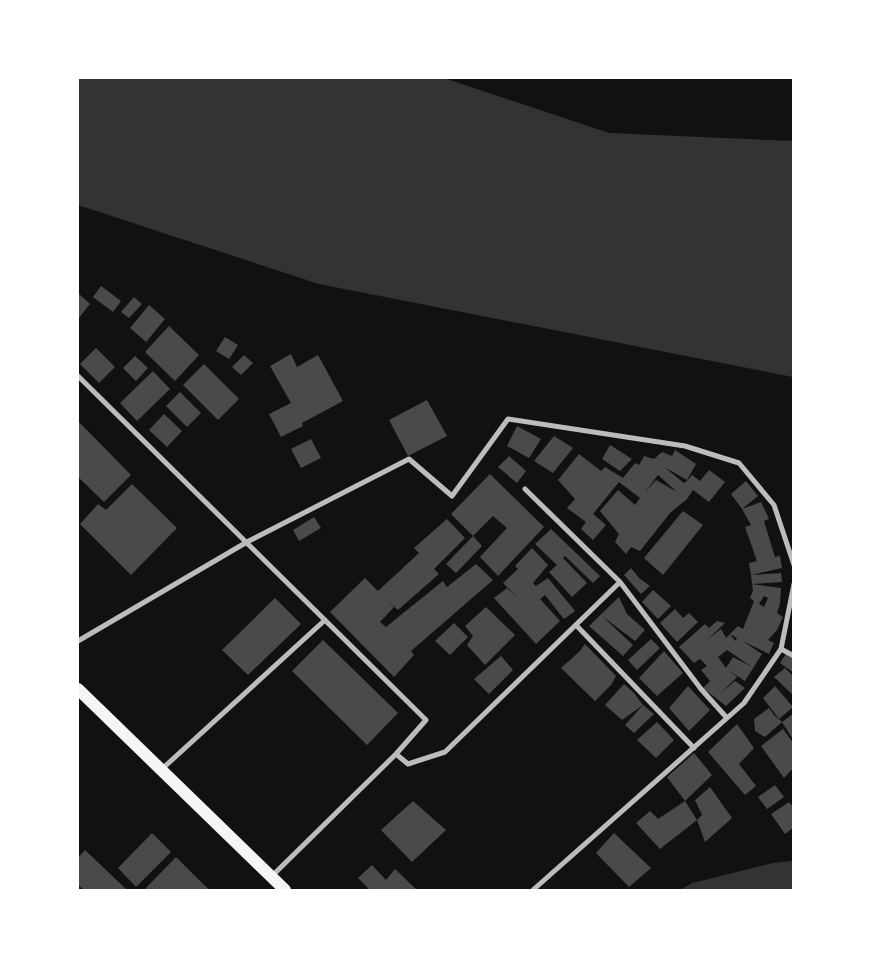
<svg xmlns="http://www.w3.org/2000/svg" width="871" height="968" viewBox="0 0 871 968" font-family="'Crimson Pro',serif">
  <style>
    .water { fill: #333 }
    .building { fill: #4a4a4a; fill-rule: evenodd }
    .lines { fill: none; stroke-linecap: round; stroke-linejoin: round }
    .minor { stroke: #bcbcbc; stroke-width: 5 }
    .primary { stroke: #f5f5f5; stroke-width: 12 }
  </style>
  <rect width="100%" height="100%" fill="#111"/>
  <!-- water -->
  <path class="water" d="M78,78H444L609,133L793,141V377L319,284L78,205Z
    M793,861V890H680L692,883L773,863Z"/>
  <!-- building -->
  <path class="building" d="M101,286L121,301L113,312L93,297Z
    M78,293L90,304L78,319Z
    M134,297L142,304L129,318L121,312Z
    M149,305L165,319L146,342L130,328Z
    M169,326L199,355L175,381L145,352Z
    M225,337L238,345L229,359L216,351Z
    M96,348L115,367L99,383L80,364Z
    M291,354L297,367L318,355L343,401L302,423L303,426L281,437L269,414L291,403L270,366Z
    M244,355L253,363L241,375L232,367Z
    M135,356L148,368L136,381L123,368Z
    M204,364L239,399L218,420L183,385Z
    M153,371L170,389L137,421L120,403Z
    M180,392L201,413L187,427L166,406Z
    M427,400L447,436L408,456L389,420Z
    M164,414L182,431L167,447L149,430Z
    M78,421L131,475L104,502L78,477Z
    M517,426L541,439L529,458L507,446Z
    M554,436L573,448L553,473L534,461Z
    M311,439L321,458L301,468L291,449Z
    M610,445L632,459L620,471L602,459Z
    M675,450L696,464L687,480L664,467L684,483L686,482L692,475L700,481L709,470L725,482L709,502L693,490L687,499L670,513L640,551L631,547L626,554L615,542L619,534L600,511L618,490L635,505L640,498L619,482L593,514L606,525L593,540L581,529L586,522L567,508L575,499L558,480L579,454L601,471L605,467L623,478L635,463L639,465L644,456L654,459L662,452L672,456ZM658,475L677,492L656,480L645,492Z
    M509,456L526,471L517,483L498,467Z
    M490,474L544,527L498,576L480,557L507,528L493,516L473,536L482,546L456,573L446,564L473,536L451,514Z
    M746,481L758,496L742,509L731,494Z
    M132,484L177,528L131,575L80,524L98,504L106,510Z
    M761,502L769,519L764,521L775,557L780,556L782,568L751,575L749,563L757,561L745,527L751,525L742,509Z
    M683,511L703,525L663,575L644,558Z
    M314,517L321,528L299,541L293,530Z
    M447,519L465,538L434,569L439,574L398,610L386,599L394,607L380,622L386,627L443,581L447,587L476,564L493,580L411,651L414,655L394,677L330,612L365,578L378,591L419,553L414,548Z
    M551,529L600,576L593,583L565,556L563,558L587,583L572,597L549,572L557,565L535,544Z
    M532,548L548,565L533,583L536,586L548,578L575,611L564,619L545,595L540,599L560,621L536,644L494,598L507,588L518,598L503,583L518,569L515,566Z
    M631,568L639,578L650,586L641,594L624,575Z
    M781,573L782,582L752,584L781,588L780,604L777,613L783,617L777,630L768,640L774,643L769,654L743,641L762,654L745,681L728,670L737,677L721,693L735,681L745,688L726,706L703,688L710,681L701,670L707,666L700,659L694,663L679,647L705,624L709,628L717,621L725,623L707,640L721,629L726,638L730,634L735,641L737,638L730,634L738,626L743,629L754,601L750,598L753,591L751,575ZM764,596L768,598L764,607L759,604ZM727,650L752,667L733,657L726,668L718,657Z
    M653,590L671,606L658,619L642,602Z
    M619,597L627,614L645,630L635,641L602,616L633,645L623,656L589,626Z
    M275,598L301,624L248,675L222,650Z
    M486,607L515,635L485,665L467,645L473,636L465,626Z
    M675,609L683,618L689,613L698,622L677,642L660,623Z
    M454,623L468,637L450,655L435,641Z
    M651,639L660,648L637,670L628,660Z
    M323,640L398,713L367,745L292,671Z
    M585,644L616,676L611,685L595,701L561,668L580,651Z
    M664,651L683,673L657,696L639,678Z
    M787,652L794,656V673L780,663Z
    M501,656L513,670L489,694L474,679Z
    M785,668L794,677V696L774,677Z
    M624,684L634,693L643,705L622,720L605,705Z
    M688,686L710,710L689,731L669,708Z
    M775,686L793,707L779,719L763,698Z
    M643,705L654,714L634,733L625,725Z
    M769,708L774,715L782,722L765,737L755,731L754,719Z
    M794,713V741L782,722Z
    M657,722L674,740L656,758L637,740Z
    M737,724L754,748L739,764L756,786L745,795L708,752Z
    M783,729L794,744V767L784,778L761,746Z
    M694,753L712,775L685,801L667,777Z
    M775,785L784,797L767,809L758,797Z
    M710,787L732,818L705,842L697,820L702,815L695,800Z
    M413,801L446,830L412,862L381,830Z
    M685,801L697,820L660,849L636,823L650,811L658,819Z
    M789,802L794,808V827L785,834L771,814Z
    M152,833L171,852L136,887L118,868Z
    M614,833L651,868L629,887L596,853Z
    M85,850L127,890H84L78,885V858Z
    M176,857L203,884L210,890H144Z
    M372,865L386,880L395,869L417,890H370L358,878Z"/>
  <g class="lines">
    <!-- minor -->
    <path class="minor" d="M78,376L426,720L396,754L272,876
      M525,489L620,582L701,689L727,718
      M576,625L694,748
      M78,641L247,542L409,459L452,496L508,419L685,446L739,463L774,505L794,565
      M781,649L794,656
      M396,754L408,764L445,752L620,582
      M162,769L325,620
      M533,890L744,703L781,649L794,584"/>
    <!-- primary -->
    <path class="primary" d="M78,689L285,890"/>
  </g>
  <!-- border -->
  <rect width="871" height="968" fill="none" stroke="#ffffff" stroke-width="158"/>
</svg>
